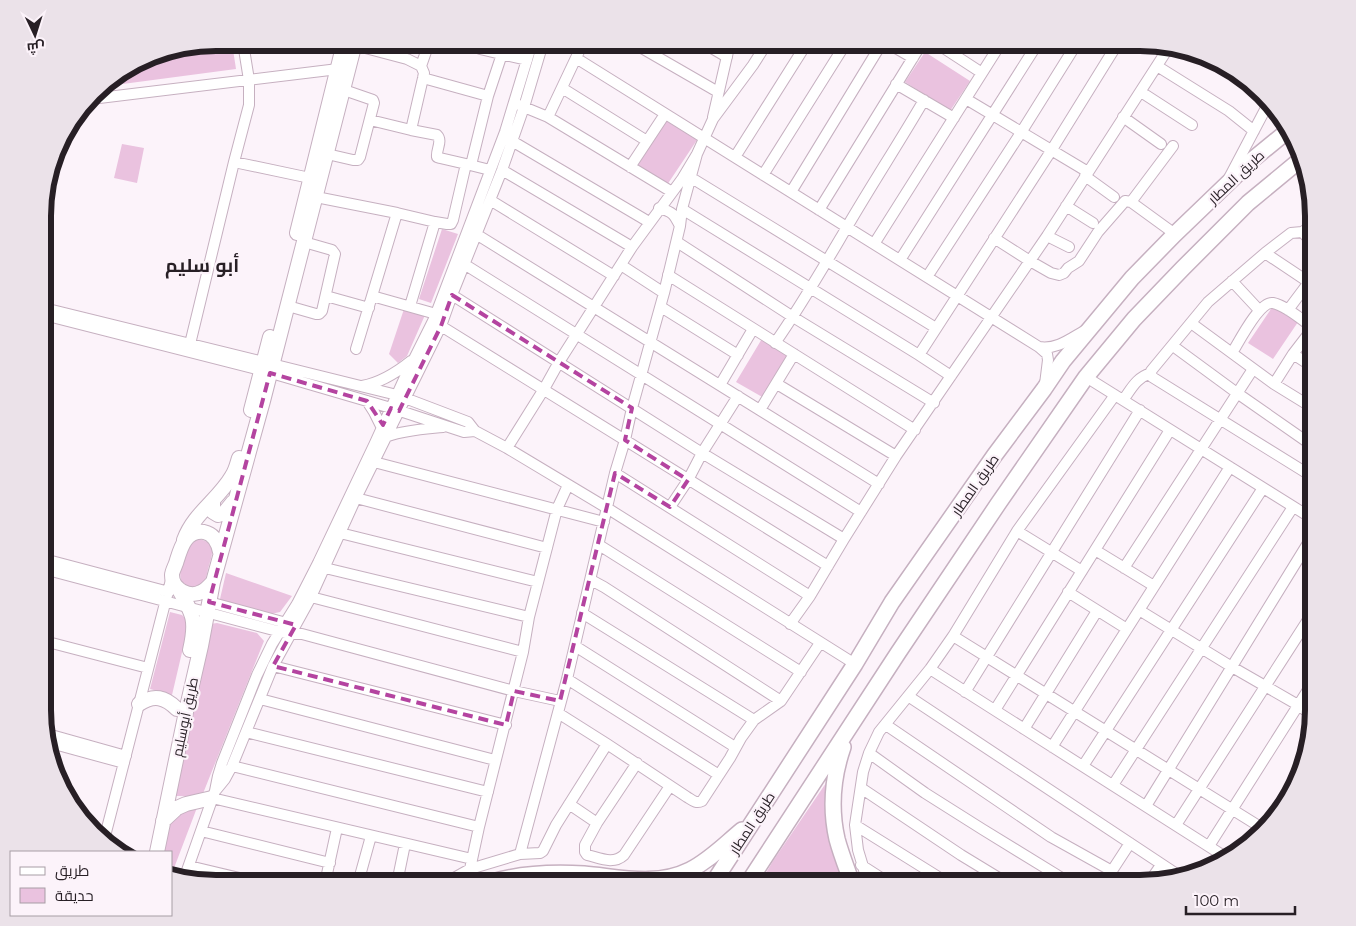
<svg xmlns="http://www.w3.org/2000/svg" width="1356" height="926" viewBox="0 0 1356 926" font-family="Montserrat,Cairo,sans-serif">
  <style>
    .green { fill: #eac2df }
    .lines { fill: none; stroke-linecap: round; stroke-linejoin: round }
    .minor-casing { stroke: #c6b0c0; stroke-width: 12 }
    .major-casing { stroke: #c6b0c0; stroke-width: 16 }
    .highway-casing { stroke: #c6b0c0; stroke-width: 18 }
    .minor { stroke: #fff; stroke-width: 10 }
    .major { stroke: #fff; stroke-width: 14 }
    .highway { stroke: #fff; stroke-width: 15 }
    .marked { fill: none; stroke: #b444a0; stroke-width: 4; stroke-dasharray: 10 6; stroke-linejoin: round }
    .labels { text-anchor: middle; stroke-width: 4.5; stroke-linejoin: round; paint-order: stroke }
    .street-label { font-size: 14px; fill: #271f25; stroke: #fcf3fa }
    .district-label { font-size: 19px; font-weight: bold; fill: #271f25; stroke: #fcf3fa }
    .rim { fill: none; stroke: #271f25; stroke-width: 6 }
  </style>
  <rect width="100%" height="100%" fill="#fcf3fa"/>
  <!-- green -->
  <path class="green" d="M216,43H232L236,69L100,87L150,56Z
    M925,52L970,81L950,111L905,82Z
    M665,120L697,140L667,185L635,167Z
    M122,144L144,148L137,183L114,178Z
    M442,229L458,234L431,303L419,299Z
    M1273,306L1298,322L1273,359L1248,343Z
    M404,309L425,315L407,356L398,363L389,354Z
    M763,337L791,353L764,398L736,382Z
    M199,539C218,543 212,555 208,569C207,574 206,580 202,584C199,587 195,587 191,588L182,583C176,571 186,543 199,539Z
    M226,573L292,596L280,612L271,614L224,601L220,599Z
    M170,612L182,615L187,620V631L172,695L150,689Z
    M217,623L257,633L264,641L202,796H174L210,624Z
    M826,783L849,883H760L773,861Z
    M198,805L171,876V852H164L171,820L179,813Z"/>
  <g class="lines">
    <defs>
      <path id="minor" d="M477,43L478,48L480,49L527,60
        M633,43L718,92
        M703,43L727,57
        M887,43L913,58
        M936,43L982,73
        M354,45L407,59L421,66L424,73L423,78L411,130
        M953,54L960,43
        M576,58L1039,347L1047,354L1048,360L1045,384
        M421,66L429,43
        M1157,66L1229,111L1254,131
        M423,78L488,96L471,165
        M896,84L954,118
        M562,88L647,141
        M1141,92L1192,125
        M488,96L502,54
        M91,99L338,69
        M966,99L1088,172
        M519,105L548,117L672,192
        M548,117L583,43
        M713,117L730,43
        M1123,117L1161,144
        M370,120L411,130L437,135C443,141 436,149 437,157L440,158L466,164
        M512,141L649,222
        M1173,146L1131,202L1175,234
        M327,154L353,160H358L360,157L374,103L373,100L344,90
        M735,157L807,43
        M234,162L310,178
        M630,167L665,114
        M502,170L632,247
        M763,175L846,43
        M1085,176L1114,197
        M690,177L936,328
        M1229,178L1268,104
        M791,192L882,43
        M316,197L397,213
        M490,200L614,276
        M1066,206L1093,223
        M659,208C673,212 674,214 680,226
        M682,209L919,355L951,376
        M819,210L922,43
        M435,222L447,224H451L453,220L466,164L490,170
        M1302,232L1313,243
        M476,234L879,484
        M1047,236L1069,247
        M994,238L1030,261L1051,273L1059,275L1064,273L1068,268L1079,261L1098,232L1125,201L1131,202
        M677,242L793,317L934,403
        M874,244L1001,43
        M1265,253L1313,285
        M900,260L1038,43
        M464,264L861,512
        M621,265L664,293
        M668,275L915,430
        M927,277L1022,131L1077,43
        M1232,281L1259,310
        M452,295L702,453L844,539
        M326,296L369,308
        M372,296L397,213L435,222L410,306
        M288,306L316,314H319L322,311L335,254L332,250L304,242
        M661,307L738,355
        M44,308L397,395L468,422L475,431L507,448L607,508L855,664
        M1288,310L1309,282L1313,270
        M44,315L261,370L391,408L464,432L475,431
        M1191,323L1274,384L1313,408
        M441,326L828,566
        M775,343C801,306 824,266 847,227C872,184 899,143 924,100
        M190,344L234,162L249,105V80L243,43
        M1173,346L1237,393L1313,446
        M1039,347C1056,350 1070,339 1084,331
        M356,349L372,296L436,314
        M1232,353C1239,342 1259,301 1273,303C1285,305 1304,321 1313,328
        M1293,354L1313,367
        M919,355L1051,151L1118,43
        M1151,373L1152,377L1313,477
        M1086,377L1313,519
        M777,384L896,456
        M1274,384L1293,354L1313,328
        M720,385L753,329
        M362,386C380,383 396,373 411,361
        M1123,400C1132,388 1136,378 1151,373V371L1208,302L1265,253L1291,233L1302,232L1313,225
        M367,401L374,412L382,428
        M760,410L794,354
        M388,436C406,430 424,429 443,427
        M507,448L544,389L559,362L632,247L682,179L697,154L713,119L753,65L767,43
        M374,462L604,522
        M615,473L810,596
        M356,498L547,548
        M670,507L688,480L702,453L738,396
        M1017,531L1082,571
        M340,533L538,582
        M599,545L801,672
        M1095,550L1154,586
        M44,559L169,592
        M325,568L529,617
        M1124,568L1253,369
        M44,569L281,632L291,634H302L514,691L560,701
        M591,580L604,587L781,701
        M1068,592L1127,629
        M311,597L523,652
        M209,602L290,624
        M1139,610L1232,667L1298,705L1313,716
        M582,613L754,720
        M790,624L810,596L844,539L896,456L1047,236L1169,47
        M953,636L1262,828
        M44,641L148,668
        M575,646L735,747
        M273,666L506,725
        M930,669L1227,858
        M567,679L719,775
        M965,692L1140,410
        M908,696L1178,875
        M260,699L495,760
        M995,710L1170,430
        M558,713L607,744L687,797C692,800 696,804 702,801L730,758L741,738L754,720L781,701L820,643
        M886,725L1051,837L1112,871
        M1024,729L1097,611
        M246,732L488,792
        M44,733L126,756
        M47,742L124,763
        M1052,747L1230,467
        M869,753L925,793L982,829L1070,883
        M637,763L597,823L585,845V852L587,855C600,858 613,865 624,855L670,786
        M232,766L479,827
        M1083,766L1263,488
        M1113,785L1293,507
        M861,788L961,855L1007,883
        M216,790L225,779L232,766L273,666L311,597L356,498L441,326L452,295L502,170L524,107L543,43
        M212,798L472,859
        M569,804L597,823
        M1146,806L1313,535
        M1269,823L1302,771
        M855,825L948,883
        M1176,825L1313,612
        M201,831L330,863
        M104,840L172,576
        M1209,846L1313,682
        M520,854L567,679L615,473L625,440L632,408L664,293L680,226L682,209L697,154
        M861,865L889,883
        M189,866L260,883
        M470,869L479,827L523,652L529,617L557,509L568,485
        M184,879L215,791L218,776L222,763L257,675L272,644L297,604L318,563L375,443L405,377L434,319L505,132L532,43
        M1150,881L1161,865
        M325,883L337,828
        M358,883L371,836
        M397,883L405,844
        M445,883L470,869L520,854L540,853L543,851L556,825L607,744
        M868,883L858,850L855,825L863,772L869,753L879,732L930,669L953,636L1017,531L1115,395
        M1104,883L1130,843"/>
      <path id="major" d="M297,233L344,43
        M251,410L270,337
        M213,500V512L218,515L224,513L233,502
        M184,540C194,513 218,500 232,476C236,470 237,464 239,458
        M220,552C218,542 214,534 204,532C186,530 181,547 177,560C176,565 172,571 172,575C172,590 190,598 201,592C206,590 209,586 213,582L263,401L355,43
        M178,588C193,614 197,620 190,650
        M139,704C154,694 165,697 177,709
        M163,821L177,808L186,804L212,798
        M157,852L187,707L201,646L213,582"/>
      <path id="highway" d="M843,747C833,776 830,808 837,839C841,854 847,869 852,883
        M489,883C520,873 551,872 584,874C619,877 656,887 690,870C710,860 725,844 742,830
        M713,883L855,664L892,602L994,456L1044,389L1063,361L1132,278L1175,234L1252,160L1290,129
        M748,883L898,653L998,504L1086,377L1134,319L1183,268L1248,203L1300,160"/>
    </defs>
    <!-- minor casing -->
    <use href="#minor" class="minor-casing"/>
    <!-- major casing -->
    <use href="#major" class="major-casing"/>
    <!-- highway casing -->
    <use href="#highway" class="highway-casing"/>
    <!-- minor -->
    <use href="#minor" class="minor"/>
    <!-- major -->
    <use href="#major" class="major"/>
    <!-- highway -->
    <use href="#highway" class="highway"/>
  </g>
  <!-- marked area -->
  <path class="marked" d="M452,295L632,408L625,440L688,480L670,507L615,473L560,701L514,691L506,725L273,666L296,625L209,602L270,373L367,401L383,425L391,408L399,411L441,326Z"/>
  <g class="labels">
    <!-- street labels -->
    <g class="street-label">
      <text transform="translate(1236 177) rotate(-43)" y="5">طريق المطار</text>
      <text transform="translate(975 485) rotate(-55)" y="5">طريق المطار</text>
      <text transform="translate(185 717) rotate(-78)" y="5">طريق أبوسليم</text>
      <text transform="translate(752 823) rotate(-57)" y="5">طريق المطار</text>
    </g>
    <!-- district labels -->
    <g class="district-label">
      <text x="202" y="272">أبو سليم</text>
    </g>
  </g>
  <!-- crop -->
  <path d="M0 0H1356V926H0ZM216 51H1140A165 165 0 0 1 1305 216V710A165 165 0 0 1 1140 875H216A165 165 0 0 1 51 710V216A165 165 0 0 1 216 51Z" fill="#ebe2e9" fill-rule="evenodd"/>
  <path class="rim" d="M216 51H1140A165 165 0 0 1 1305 216V710A165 165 0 0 1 1140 875H216A165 165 0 0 1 51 710V216A165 165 0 0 1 216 51Z"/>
  <!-- legend -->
  <rect x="10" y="851" width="162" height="65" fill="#fcf3fa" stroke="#a79ea5"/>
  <rect x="20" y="867" width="25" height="8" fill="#ffffff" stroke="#a79ea5"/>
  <text x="55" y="876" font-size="15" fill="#271f25">طريق</text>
  <rect x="20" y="888" width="25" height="15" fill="#eac2df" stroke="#a79ea5"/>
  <text x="55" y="901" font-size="15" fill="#271f25">حديقة</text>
  <!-- north arrow -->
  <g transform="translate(35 35) rotate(176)" stroke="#fcf3fa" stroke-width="4" paint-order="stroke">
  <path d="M0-4L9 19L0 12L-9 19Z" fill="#271f25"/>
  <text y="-8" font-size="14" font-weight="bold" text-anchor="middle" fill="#271f25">ش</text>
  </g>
  <!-- scale -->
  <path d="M1186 906v8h109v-8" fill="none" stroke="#271f25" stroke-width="2.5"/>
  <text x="1194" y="906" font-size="15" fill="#271f25" stroke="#fcf3fa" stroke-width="4" paint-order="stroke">100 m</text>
</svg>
